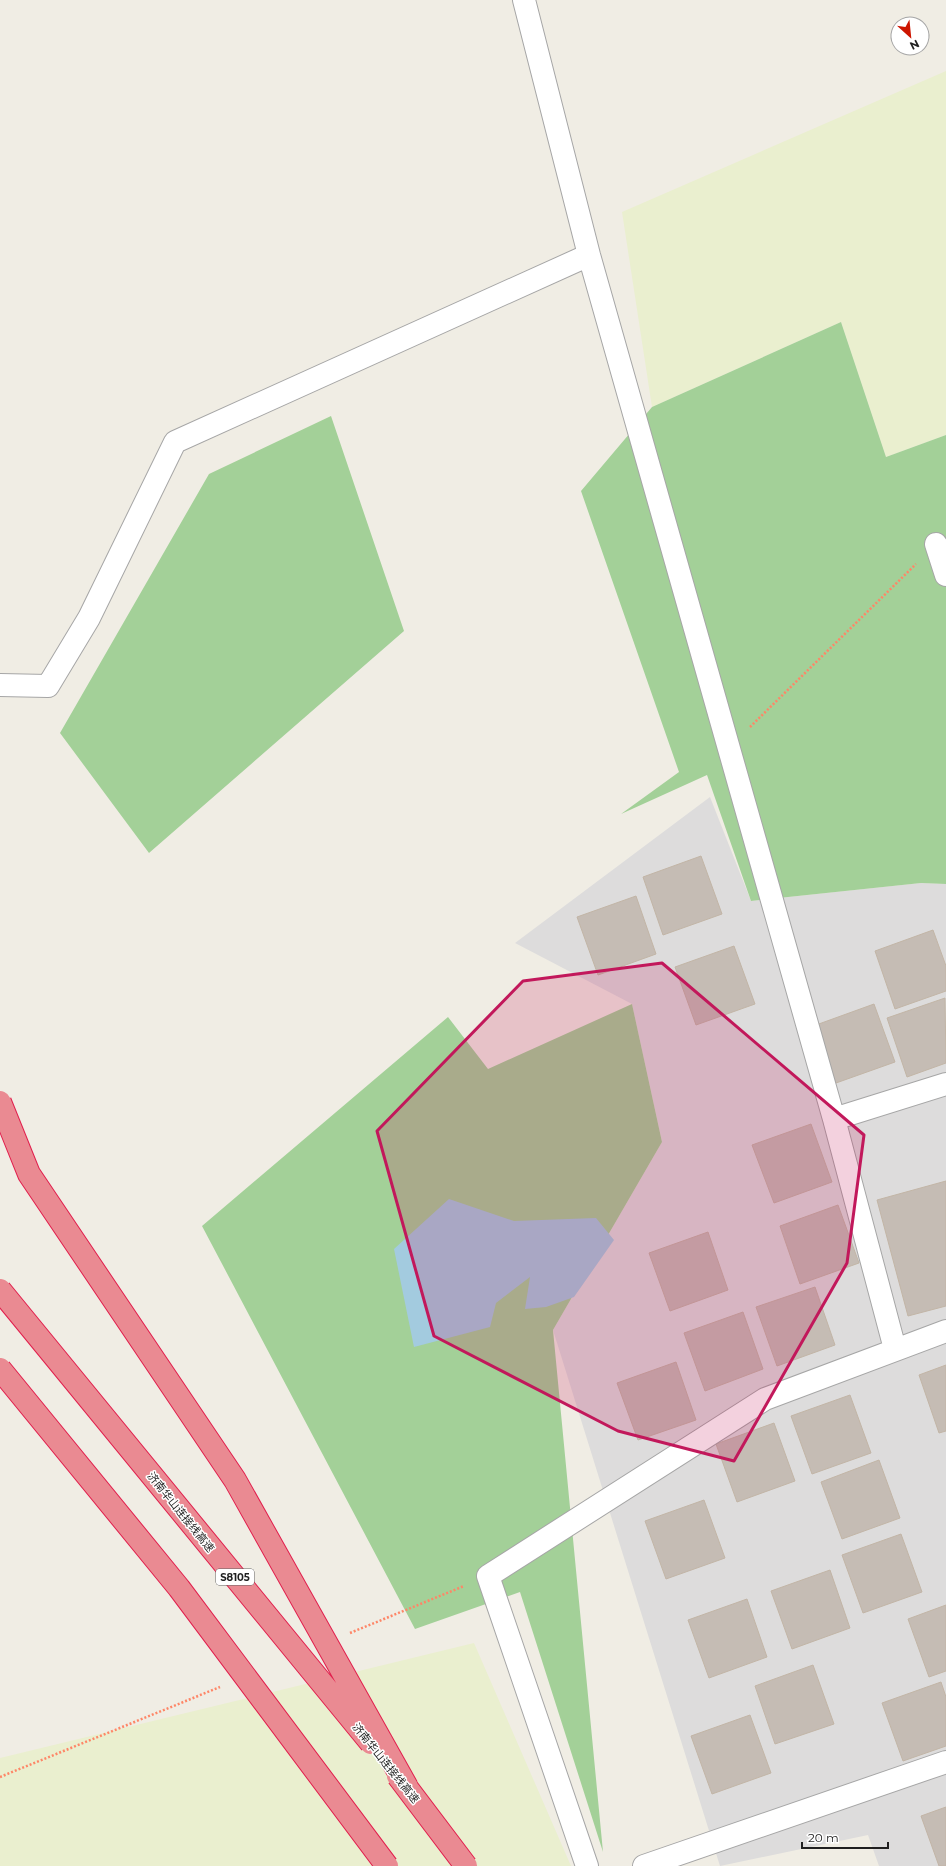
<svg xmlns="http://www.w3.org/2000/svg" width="946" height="1866" viewBox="0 0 946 1866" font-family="Montserrat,'Noto Sans SC',sans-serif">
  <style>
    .residential { fill: #dddcdc }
    .farmland { fill: #eaefcf }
    .forest { fill: #a3d098 }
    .water { fill: #a3cbdf }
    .building { fill: #c5bcb4; stroke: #c2b5a6 }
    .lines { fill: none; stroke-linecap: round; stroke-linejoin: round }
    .minor-casing { stroke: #a6a6a6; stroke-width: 24 }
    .path { stroke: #fe8667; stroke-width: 2.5; stroke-dasharray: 2 2; stroke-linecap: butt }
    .minor { stroke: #fff; stroke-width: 22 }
    .highway-bridge-casing { stroke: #e11f4d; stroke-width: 24; stroke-linecap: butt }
    .highway-bridge { stroke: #ea8a92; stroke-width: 22 }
    .marked { fill: #c2185b; fill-opacity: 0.2; stroke: #c2185b; stroke-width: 3; stroke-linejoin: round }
    .labels { text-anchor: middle; stroke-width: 3; stroke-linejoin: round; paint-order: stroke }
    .shield { fill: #fff; stroke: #626262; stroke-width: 1 }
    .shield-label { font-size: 10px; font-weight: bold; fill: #1f1f1f }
    .street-label { font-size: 11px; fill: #1f1f1f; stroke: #fff }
  </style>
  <rect width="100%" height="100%" fill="#f0ede4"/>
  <!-- residential -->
  <path class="residential" d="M710,797L751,901L921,883L946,884V1866H879L868,1835L720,1866L553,1330L662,1142L632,1004L515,943Z"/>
  <!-- farmland -->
  <path class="farmland" d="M946,71V435L886,457L841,322L652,407L622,212Z
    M474,1643L571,1866H0V1758Z"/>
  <!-- forest -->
  <path class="forest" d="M841,322L886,457L946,435V884L921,883L751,901L707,775L621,814L679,772L581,491L652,407Z
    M331,416L404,631L149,853L60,733L209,474Z
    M632,1004L662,1142L553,1330L603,1852L520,1592L415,1629L202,1226L448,1017L488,1069Z"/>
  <!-- water -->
  <path class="water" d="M449,1199L514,1221L596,1218L614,1240L574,1297L546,1307L525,1309L530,1277L496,1303L490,1327L414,1347L394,1249Z"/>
  <!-- building -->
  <path class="building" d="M701,856L722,914L663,935L643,877Z
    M636,896L656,954L598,975L577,917Z
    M933,930L946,966V991L895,1009L875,951Z
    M734,946L755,1004L696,1025L675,967Z
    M945,998L946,1063L907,1077L887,1018Z
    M874,1004L895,1062L836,1083L816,1025Z
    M811,1124L832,1182L774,1203L752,1145Z
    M946,1181V1306L908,1316L877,1200Z
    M838,1205L859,1263L800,1284L780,1226Z
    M708,1232L728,1290L670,1311L649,1253Z
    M815,1287L835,1345L777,1366L756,1307Z
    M743,1312L763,1369L705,1391L684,1333Z
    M676,1362L696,1420L638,1440L617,1383Z
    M946,1365V1431L939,1433L919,1375Z
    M850,1395L871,1453L812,1474L791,1416Z
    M774,1423L795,1481L737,1502L716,1444Z
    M879,1460L900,1518L842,1539L821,1482Z
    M704,1500L725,1558L666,1579L645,1521Z
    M901,1534L922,1592L863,1613L842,1555Z
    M830,1570L850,1628L792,1649L771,1591Z
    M747,1599L767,1657L709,1678L688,1620Z
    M946,1605V1671L929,1677L908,1619Z
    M813,1665L834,1724L775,1744L755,1686Z
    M941,1682L946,1697V1746L903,1761L882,1703Z
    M750,1715L771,1773L712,1794L691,1736Z
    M946,1807V1866H939L921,1816Z"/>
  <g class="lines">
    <defs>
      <path id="minor" d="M524,0L589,255L834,1119L895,1349
        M936,544L946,575
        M0,685L48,686L89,618L175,442L589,255
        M834,1119L946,1084
        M587,1866L488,1576L765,1399L946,1331
        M644,1866L946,1762"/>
    </defs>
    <!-- minor casing -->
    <use href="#minor" class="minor-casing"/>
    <!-- path -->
    <path class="path" d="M750,727L916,564
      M350,1633L464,1586
      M0,1777L220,1687"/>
    <!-- minor -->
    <use href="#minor" class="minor"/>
    <defs>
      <path id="highway-bridge" d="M0,1102L29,1174L235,1480L407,1787
        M0,1290L371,1743
        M0,1369L179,1588L387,1866
        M398,1776L466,1866"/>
    </defs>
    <!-- highway-bridge casing -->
    <use href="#highway-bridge" class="highway-bridge-casing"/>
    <!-- highway-bridge -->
    <use href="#highway-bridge" class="highway-bridge"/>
  </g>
  <!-- marked area -->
  <path class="marked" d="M662,963L864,1135L847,1263L734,1461L618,1431L434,1336L377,1131L523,981Z"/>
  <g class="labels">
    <!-- shield labels -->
    <rect class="shield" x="216" y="1569" width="38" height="16" rx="3"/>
    <g class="shield-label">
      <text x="235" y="1581">S8105</text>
    </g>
    <!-- street labels -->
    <g class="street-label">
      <text transform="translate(181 1512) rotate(51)" y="4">济南华山连接线高速</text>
      <text transform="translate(386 1763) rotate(51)" y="4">济南华山连接线高速</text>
    </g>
  </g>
  <!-- north arrow -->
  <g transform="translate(910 36) rotate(153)"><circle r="19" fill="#ffffff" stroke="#a5a5a5"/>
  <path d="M0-3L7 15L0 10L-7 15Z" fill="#cd1500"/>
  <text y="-6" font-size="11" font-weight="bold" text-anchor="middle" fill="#1f1f1f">N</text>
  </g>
  <!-- scale -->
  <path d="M802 1842v6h86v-6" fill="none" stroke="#1f1f1f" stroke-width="2"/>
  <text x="808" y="1842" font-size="12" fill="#1f1f1f" stroke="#ffffff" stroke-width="3" paint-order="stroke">20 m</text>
</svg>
